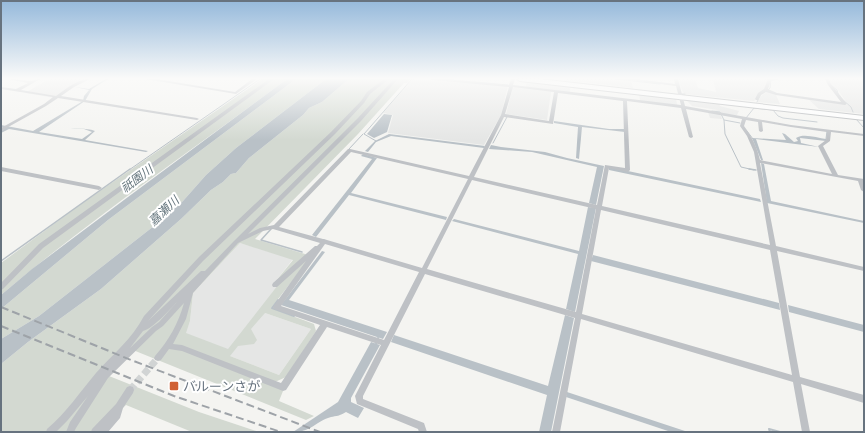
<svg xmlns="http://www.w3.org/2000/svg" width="865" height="433" viewBox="0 0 865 433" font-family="Helvetica,'Noto Sans JP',sans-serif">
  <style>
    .built { fill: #e5e6e5 }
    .green { fill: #d3d9d1; fill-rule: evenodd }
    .water { fill: #b9c1c7 }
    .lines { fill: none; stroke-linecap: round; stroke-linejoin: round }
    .stream-far2 { stroke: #b9c1c7; stroke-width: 1 }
    .stream-far1 { stroke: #b9c1c7; stroke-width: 1.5 }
    .stream { stroke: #b9c1c7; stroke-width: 2 }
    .minor-tunnel-far1 { stroke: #d1d4d4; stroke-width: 4.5; stroke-dasharray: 4.5 2; stroke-linecap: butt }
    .minor-tunnel { stroke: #d1d4d4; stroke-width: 7; stroke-dasharray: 7 3.5; stroke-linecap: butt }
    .trunk-casing { stroke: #b1b4b7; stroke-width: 2 }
    .minor { fill: #bec1c5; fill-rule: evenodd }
    .trunk { fill: #fff; fill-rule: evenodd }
    .rail { stroke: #9ea3a8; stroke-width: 2; stroke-dasharray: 8 4; stroke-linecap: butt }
    .poi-dot { fill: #d06135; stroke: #fff; stroke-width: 1.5 }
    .labels { text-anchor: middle; stroke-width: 4; stroke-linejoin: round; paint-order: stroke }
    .water-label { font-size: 12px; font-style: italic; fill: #63747c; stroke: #fff }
    .near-poi-label { font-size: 13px; fill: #67737f; stroke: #fff; text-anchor: start }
  </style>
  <rect width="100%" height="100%" fill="#f4f4f1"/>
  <!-- built -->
  <path class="built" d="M49,79H87L55,98L25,93Z
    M413,79L508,86L501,115L484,145L388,133L393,115L383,113Z
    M557,79H613L631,81L633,88Z
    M677,79H695L698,88L716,92L713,79H768L766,87L754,101L684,94Z
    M830,79H864V114L819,109L808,99L848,105L838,90L831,85Z
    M527,81L570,86V93L555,91L551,92L547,120L506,114L513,87L514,85L526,87Z
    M767,92L776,95L780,104L757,102L762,95Z
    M639,94L676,98L677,105L640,101Z
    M685,99L719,103L720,106L739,111L737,115L720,114L722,119L710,118L708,112L718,110L692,106Z
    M240,243L293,259L275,282L279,285L265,313L311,329L279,375L230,356L185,334L190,321L193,293Z"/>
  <!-- green -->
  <path class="green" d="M262,79H287C191,151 92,218 1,295V263L81,204Z
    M296,79H326L236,148L206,175L183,201L159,222L39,316L1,339V309L108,220Z
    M349,79H411L407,83H404L358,134L255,239L305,254L310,258L271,308L314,324L316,331L286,377L275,382L283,391L279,401L314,416L306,420L123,346L99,372L199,412L259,432H192L126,405L114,416L100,432H1V364L28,342L101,289L181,219L211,190L223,182L231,174L236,173L249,158L303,115L309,108L322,102ZM240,243L293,260L275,282L278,285L228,349L186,333L190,321L193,293ZM265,313L311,329L279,375L230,356L238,346L254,344L257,340L251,329Z"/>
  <!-- water -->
  <path class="water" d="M106,79H108L92,89L85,101L39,132L82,139L92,132L84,129H70C78,129 87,128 95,131L85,140L148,151L146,152L9,129L1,133V131L5,128L1,127V125L33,131L83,101L84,96L89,90L75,87L89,89Z
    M287,79H296L108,220L1,309V295L32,269L128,197Z
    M326,79H349L322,102L309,108L303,115L249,158L236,173L231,174L223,182L211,190L181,219L101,289L28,342L1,364V339L39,316L159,222L183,201L206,175L236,148Z
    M384,114L392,115L387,132L374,138L367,134Z
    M554,121L609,129H624L625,132L582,127L579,159L576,158L578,127L554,123Z
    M782,133L785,134L794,142L798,141L796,138C804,133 817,138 826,139V141L800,138L801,143L819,147L756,139L763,160H761L752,138L786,140Z
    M389,134L485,146L484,148L391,136L376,142L368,152L365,151L375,141Z
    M491,145L501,147L545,152L567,158L604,166L596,205L589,203L597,167L532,152L489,149Z
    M363,154L377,158L351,193L447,217L446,220L349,195L316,237L312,235L372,159L361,156Z
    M761,163L764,164L771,201L864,221V223L767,203Z
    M609,167L760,199L761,202L609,170Z
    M588,207L596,208L575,312L566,309L578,254L452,221L454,219L579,251Z
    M322,251L325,252L289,300L387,332L383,339L281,305Z
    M593,255L779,303L780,310L591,261Z
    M788,305L864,325V332L789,312Z
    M565,315L574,318L551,432H539L547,395L391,342L394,335L548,386Z
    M371,342L380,345L351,398V402L364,408L358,418L346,412C340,416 336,416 331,417C314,422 312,432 293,432L338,402Z
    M567,392L688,432H671L566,397Z"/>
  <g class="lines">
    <!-- stream-far2 -->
    <path class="stream-far2" d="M616,79L660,84
      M474,82L508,85
      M832,86L837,90L838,94
      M768,90L770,88L771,79
      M843,100L851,107L853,112
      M757,102L760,96
      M712,111L720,112L724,120L725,134L741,167L754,170
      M746,118L754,108L773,110L778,116L783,118L817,122
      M856,119L864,128
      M724,120L740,123
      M747,131L753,139
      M826,139L827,131
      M376,141L364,134L412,79
      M493,143L507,117
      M349,149L363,134
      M129,170L260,79"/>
    <!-- stream-far1 -->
    <path class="stream-far1" d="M749,169L756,170
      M271,229L261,240L302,252
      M1,261L130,169"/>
    <!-- stream -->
    <path class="stream" d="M278,300L272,308L294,316
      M376,344L378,338
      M770,432L769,429L780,432"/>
    <!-- minor-tunnel-far1 -->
    <path class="minor-tunnel-far1" d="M683,93L684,100"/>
    <!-- minor-tunnel -->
    <path class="minor-tunnel" d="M130,390L158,358"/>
    <defs>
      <path id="trunk" d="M517,79H539L864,116V120L520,81Z"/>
    </defs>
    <!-- trunk casing -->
    <use href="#trunk" class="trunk-casing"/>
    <!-- minor -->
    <path class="minor" d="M8,79C15,79 22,80 30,81C33,81 36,79 40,79L21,90L56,96C66,89 77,79 90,79L74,87L61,96L197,118L199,119L197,120L58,98L46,106L1,131V128L44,104L53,97L1,89V87L16,89L28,83Z
      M145,79H156L235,92L252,79H257L236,94Z
      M269,79H274L43,248L3,289L1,290V283L39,244Z
      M384,79H389L370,94L364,103L335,134L203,261L148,321L201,271H205L234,241L357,119L394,79H398L361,121L248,234L260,228L274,225L348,149H350L469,176L501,115L509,87L432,80L430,79H448L509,85L511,79H515L513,85L681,105L676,86L621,79H636L675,84L674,79H678L685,106L791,125L864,134V136L831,132L830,141L823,146L838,175L864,179V183L863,182L864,192L861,190L858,181L760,163L776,246L864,267V271L777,251L800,377L864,395V403L801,384L810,432H802L793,382L581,319L560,432H552L575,318L425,274L363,396V399L424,423L427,432H419L418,429L357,404L355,396L381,345L327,327L286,390L283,391L182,351L169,349L161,360L158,361L155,360L154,358L155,356C169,340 178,324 184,303L163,326L156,331L108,378L76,428L74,432H66L70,422L88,396L67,421L56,432H46L47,429C66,413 80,392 96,373C113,354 132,339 144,316L199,257L331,132L361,101L367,92ZM513,87L554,92L549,121L505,114ZM558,93L623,101L625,168L605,165L597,205L474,177L504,117L553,124ZM627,101L681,108L689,137L691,138L693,137L686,109L742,119L740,126L747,136L754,152L770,245L602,206L609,168L628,172L630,170ZM746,120L758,122L759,131L761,132L763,131L762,122L791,127L827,132L826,140L818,146L832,174L760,160C757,147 752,137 744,126ZM351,152L468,179L422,268L327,240L324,239H323L279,227ZM472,180L596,209L576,312L427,269ZM601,210L770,250L792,375L582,314ZM273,229L320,243L317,246H315L273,283L272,285L273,287H277L306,261L273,307L274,309L320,325L281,383L182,345L173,344L186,319L193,293L238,243L263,231ZM325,244L419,272L384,340L281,306ZM177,302L159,322L152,327L130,348L143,331C154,328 169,310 177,302Z
      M768,79H780L771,81L768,89L777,93L841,102L828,85L825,79H829L831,84L847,104L845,105L776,95L766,92L761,95L758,100H756L755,99L758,93L764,89Z
      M1,167L99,186L102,188L99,190L1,171Z
      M130,386L133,387L134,390L133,393L123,408L120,418L108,432H91L92,429L116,404L127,387Z"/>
    <!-- trunk -->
    <use href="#trunk" class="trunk"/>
    <!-- rail -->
    <path class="rail" d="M1,307L131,360L320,432
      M1,326L174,396L281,432"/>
  </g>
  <!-- sky -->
  <linearGradient id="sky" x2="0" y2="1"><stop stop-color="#95b9db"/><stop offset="0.56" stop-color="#fafaf9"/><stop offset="1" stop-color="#fafaf9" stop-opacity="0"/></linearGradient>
  <rect width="865" height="140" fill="url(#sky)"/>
  <!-- markers -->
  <rect class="poi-dot" x="169" y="381" width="10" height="10" rx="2"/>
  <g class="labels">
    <!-- water labels -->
    <g class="water-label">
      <text transform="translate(137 179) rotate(-37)" y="4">祇園川</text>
      <text transform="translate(164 211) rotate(-43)" y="4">嘉瀬川</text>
    </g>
    <!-- near-poi labels -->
    <g class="near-poi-label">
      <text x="183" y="391">バルーンさが</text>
    </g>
  </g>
  <!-- border -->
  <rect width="865" height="433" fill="none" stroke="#67737f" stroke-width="4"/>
</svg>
